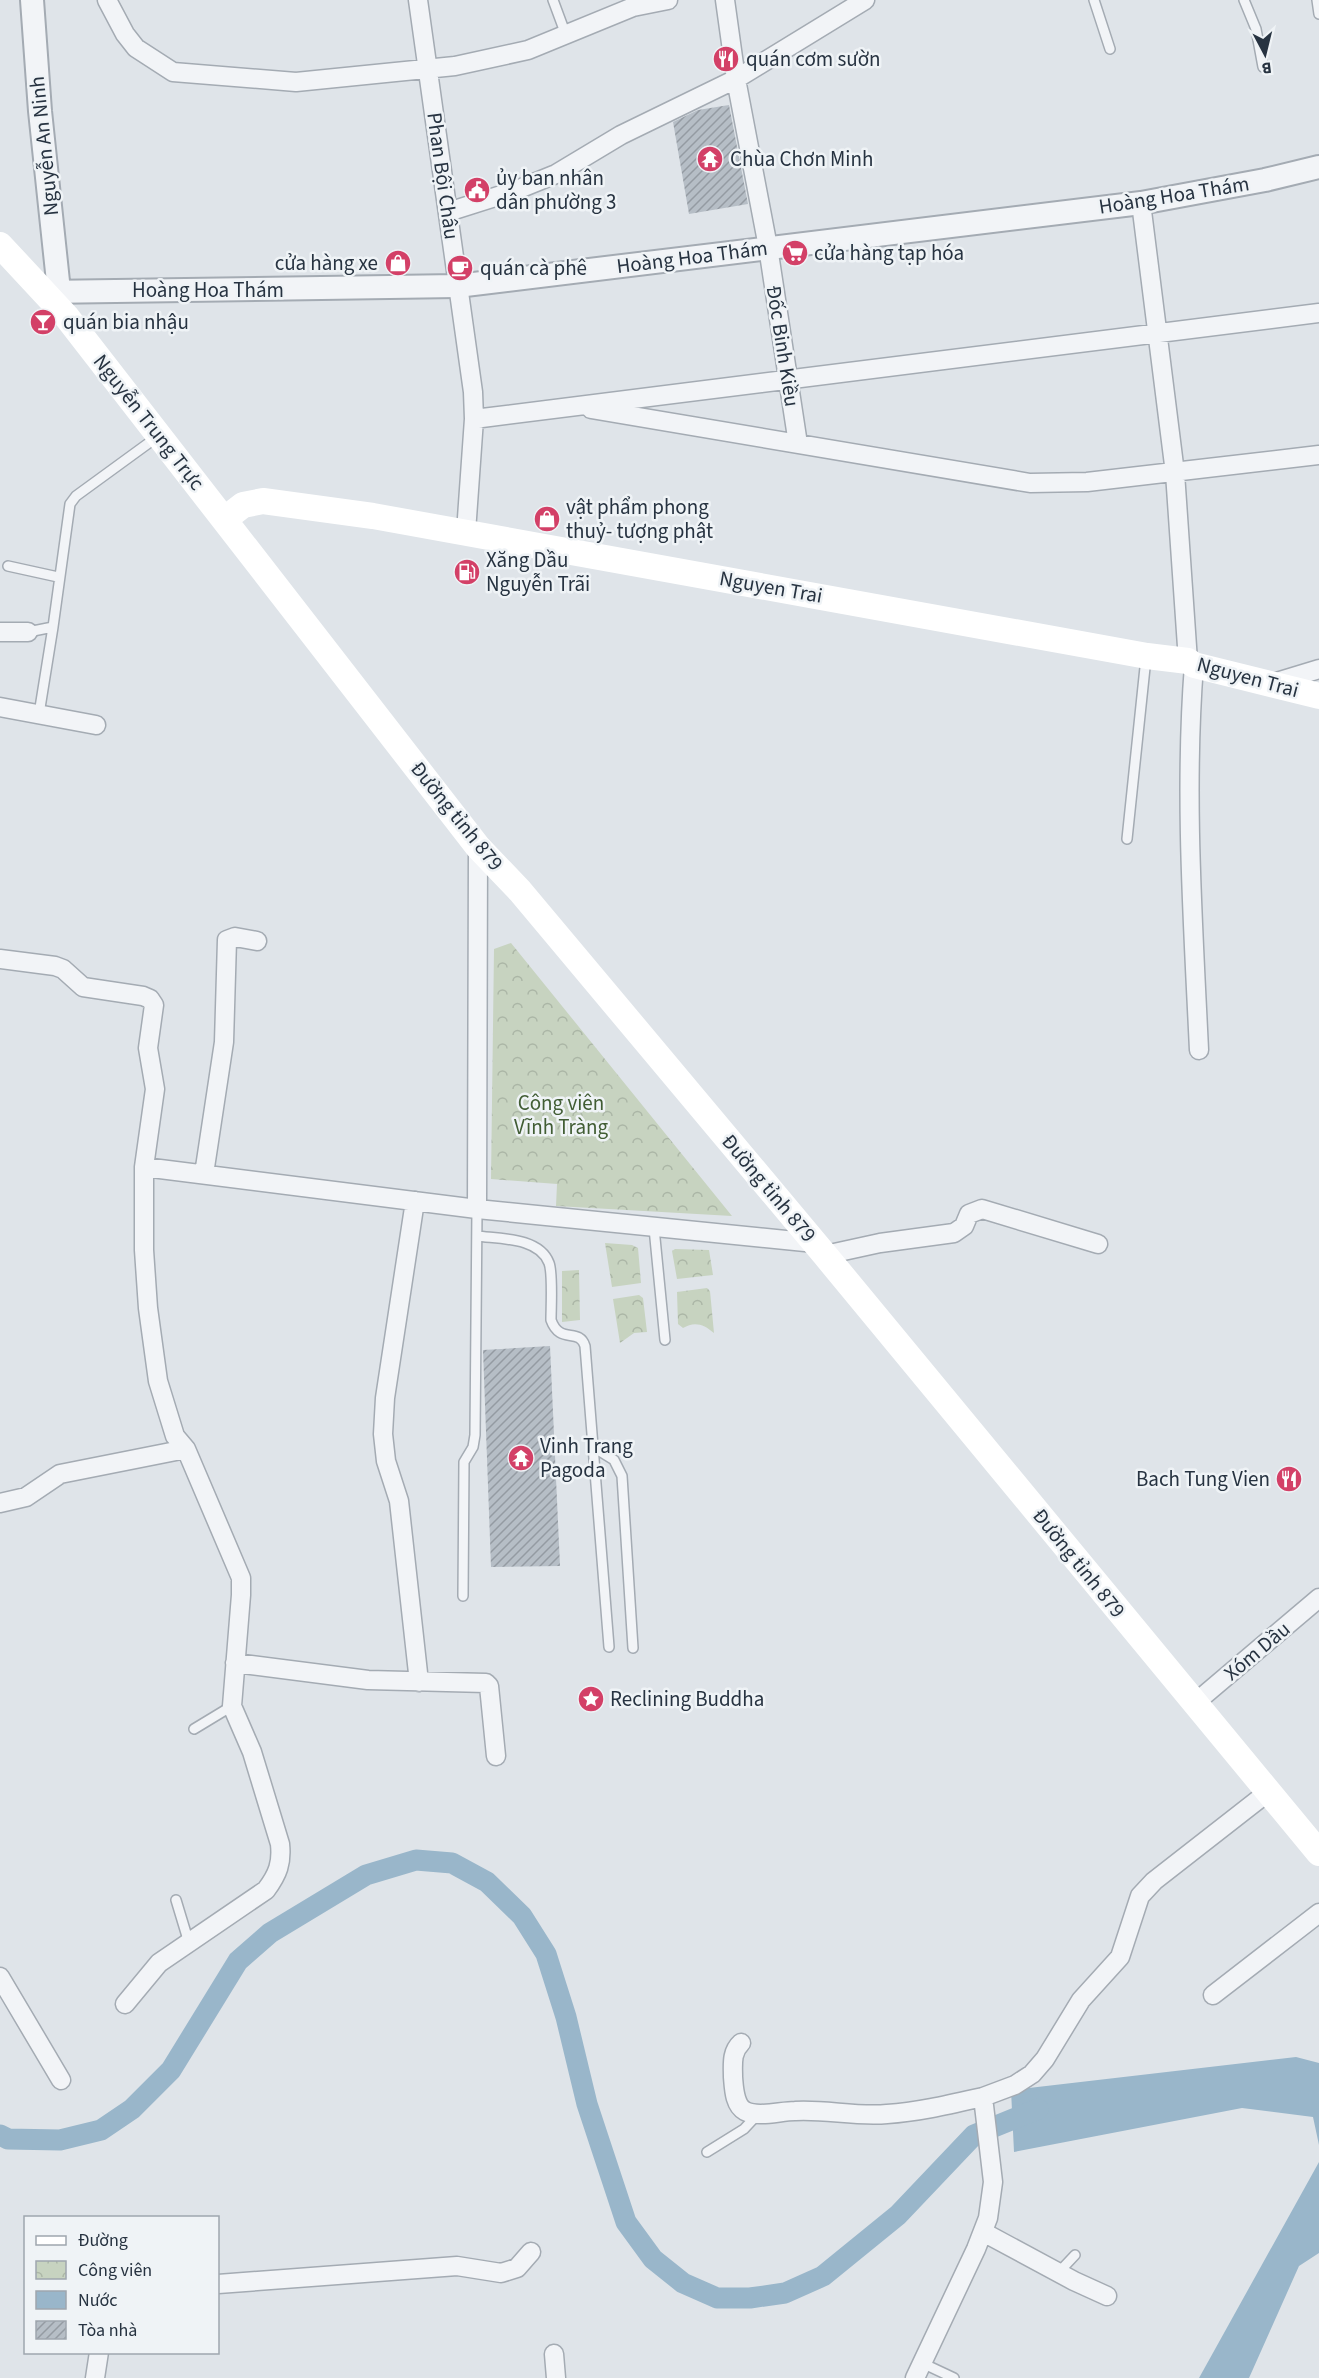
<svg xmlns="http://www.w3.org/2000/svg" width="1319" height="2378" viewBox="0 0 1319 2378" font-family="'Source Sans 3',sans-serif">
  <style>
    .park { fill: url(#park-crowns) }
    .water { fill: #99b6ca }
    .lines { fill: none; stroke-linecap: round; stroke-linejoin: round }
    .canal { stroke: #99b6ca; stroke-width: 21 }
    .building { fill: url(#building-hatch) }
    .service-casing { stroke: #a4abb3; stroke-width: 12 }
    .minor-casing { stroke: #a4abb3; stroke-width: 21 }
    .tertiary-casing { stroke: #a4abb3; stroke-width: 26 }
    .service { stroke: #f2f4f7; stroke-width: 9 }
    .minor { stroke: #f2f4f7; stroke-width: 18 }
    .tertiary { stroke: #f2f4f7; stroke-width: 22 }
    .secondary { stroke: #fff; stroke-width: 26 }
    .labels { text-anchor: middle; stroke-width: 5; stroke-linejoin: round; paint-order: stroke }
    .poi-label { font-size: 21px; fill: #273341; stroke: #eff3f6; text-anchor: start }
    .street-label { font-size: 21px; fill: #273341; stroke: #eff3f6 }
    .park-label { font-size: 21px; fill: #415d34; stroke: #eff3f6 }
  </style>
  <defs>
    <pattern id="park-crowns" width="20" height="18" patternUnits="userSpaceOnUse" patternTransform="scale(1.5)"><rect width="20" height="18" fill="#c7d3c0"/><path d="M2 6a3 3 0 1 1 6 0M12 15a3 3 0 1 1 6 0" fill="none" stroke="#abb6a6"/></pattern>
    <pattern id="building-hatch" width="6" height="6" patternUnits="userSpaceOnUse" patternTransform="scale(1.5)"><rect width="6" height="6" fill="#b6bec6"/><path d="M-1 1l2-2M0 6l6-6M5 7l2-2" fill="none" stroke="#949ba2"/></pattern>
  </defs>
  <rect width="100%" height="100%" fill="#dfe4e9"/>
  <!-- park -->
  <path class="park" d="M511,943L732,1216L556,1206L557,1184L491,1179L494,949Z
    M605,1243L632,1245L638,1248L641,1283L612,1287Z
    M675,1249L709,1250L713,1275L677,1279L672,1251Z
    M579,1270L580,1320L562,1322V1271Z
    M707,1288L710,1291L714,1333C704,1324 694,1321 683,1328L678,1324L677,1292Z
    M639,1295L643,1298L647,1332L634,1333L620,1343L613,1299Z"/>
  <!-- water -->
  <path class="water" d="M1296,2057L1319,2063V2145L1313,2117L1242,2108L1014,2152L1011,2090Z
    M1319,2162V2253L1299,2266L1249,2378H1199Z"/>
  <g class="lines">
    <!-- canal -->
    <path class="canal" d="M0,2135L8,2139L60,2140L101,2130L132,2109L171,2070L238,1961L270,1933L366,1875L416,1860L452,1863L487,1882L522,1916L546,1954L566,2017L587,2104L626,2222L653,2259L683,2283L717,2298H750L785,2293L823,2276L898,2215L974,2135L1038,2109"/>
  </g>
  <!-- building -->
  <path class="building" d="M729,105L748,204L689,214L673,122L698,110Z
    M550,1346L560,1566L491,1567L483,1350Z"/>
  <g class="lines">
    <defs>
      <path id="service" d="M553,0L566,35
        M1094,0L1110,49
        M1244,0L1256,29L1263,67
        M1317,0L1319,14
        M8,566L58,577
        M28,632L53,627L70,504L76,496L157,437
        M39,714L53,627
        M1127,839L1146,658
        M654,1228L665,1340
        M477,1236C499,1239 539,1237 549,1263C553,1273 551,1307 551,1320C560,1345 579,1327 585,1346L609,1647
        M593,1447L614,1460L622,1476L633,1648
        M463,1596L464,1462L473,1447L475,1435L477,1209
        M194,1729L232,1706
        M176,1900L189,1943
        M707,2152L744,2129L758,2114
        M1059,2272L1075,2255
        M922,2363L954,2378"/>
      <path id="minor" d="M107,0L125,34L136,48L173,72L296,82L455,66L528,50L633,7L668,0
        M418,0L473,392L474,419L466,532
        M725,0L736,79L768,247L798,444
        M1141,203L1175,473L1188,661
        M448,212L514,191L556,174L621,135L736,79L865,0
        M591,409L1030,483L1087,482L1319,455
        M474,419L1319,313
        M0,632H28
        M1194,665C1184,793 1193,922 1199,1050
        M1273,683L1319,669
        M0,707L96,725
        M478,847L477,1209L815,1243
        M0,959L55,966L63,969L83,987L143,996L150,999L154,1005L148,1048L155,1089L144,1167
        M204,1174L224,1042L227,940L235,937L257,941
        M415,1201L385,1398L383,1434L386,1461L399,1501L419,1682
        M825,1255L880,1243L954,1233L964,1226L969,1214L982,1209L1098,1244
        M0,1503L26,1497L60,1474L186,1449
        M235,1663L368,1680L486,1683L489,1686L496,1756
        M1195,1703L1319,1598
        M0,1977L61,2080
        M1213,1995L1319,1913
        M125,2004L159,1963L266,1890C278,1874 282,1863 280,1844L252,1752L232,1706L241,1595V1578L186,1449L175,1436L158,1381L148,1308L144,1250V1167L477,1209
        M741,2043C731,2052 733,2065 733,2077C734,2088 734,2105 745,2111C758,2118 780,2111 795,2111C825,2109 856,2117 887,2114C919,2112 952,2104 983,2097L993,2182L988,2218L976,2249L915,2378
        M983,2097L1015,2085L1032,2074L1045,2059L1081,2000L1120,1957L1140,1896L1154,1881L1268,1792
        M983,2232L1074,2281L1107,2296
        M218,2284L457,2266L501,2273L517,2268L531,2252
        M554,2354L556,2378
        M95,2378L99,2352"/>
      <path id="tertiary" d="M32,0L40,111L59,291
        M45,292L457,286L1141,203L1265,180L1319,167"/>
    </defs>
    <!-- service casing -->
    <use href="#service" class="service-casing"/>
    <!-- minor casing -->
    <use href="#minor" class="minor-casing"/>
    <!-- tertiary casing -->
    <use href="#tertiary" class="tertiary-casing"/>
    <!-- service -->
    <use href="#service" class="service"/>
    <!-- minor -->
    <use href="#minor" class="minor"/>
    <!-- tertiary -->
    <use href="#tertiary" class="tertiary"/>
    <!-- secondary -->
    <path class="secondary" d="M0,245L66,316L478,847L520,891L825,1255L1319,1853
      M225,519L243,505L263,501L373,516L1147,656L1188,661L1194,665L1319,696"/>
  </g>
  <!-- icons -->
  <defs>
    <symbol id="restaurant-disc" viewBox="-11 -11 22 22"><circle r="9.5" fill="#d34067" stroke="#eff3f6"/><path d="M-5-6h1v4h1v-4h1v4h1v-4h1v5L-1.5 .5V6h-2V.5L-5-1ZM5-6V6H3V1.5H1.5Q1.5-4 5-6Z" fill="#fff"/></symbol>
    <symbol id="temple-disc" viewBox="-11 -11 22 22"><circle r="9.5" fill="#d34067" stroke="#eff3f6"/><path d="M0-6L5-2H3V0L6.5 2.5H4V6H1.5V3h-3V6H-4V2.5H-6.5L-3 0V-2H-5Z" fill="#fff"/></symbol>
    <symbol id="civic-disc" viewBox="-11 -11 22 22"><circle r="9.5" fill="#d34067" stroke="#eff3f6"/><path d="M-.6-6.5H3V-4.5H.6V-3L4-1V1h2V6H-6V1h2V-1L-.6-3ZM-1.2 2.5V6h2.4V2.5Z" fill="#fff"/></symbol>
    <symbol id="supermarket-disc" viewBox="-11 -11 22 22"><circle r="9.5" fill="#d34067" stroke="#eff3f6"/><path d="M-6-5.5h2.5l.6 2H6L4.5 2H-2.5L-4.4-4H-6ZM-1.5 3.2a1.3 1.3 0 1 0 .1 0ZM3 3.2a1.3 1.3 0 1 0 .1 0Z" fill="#fff"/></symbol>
    <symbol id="shop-disc" viewBox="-11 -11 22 22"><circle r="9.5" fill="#d34067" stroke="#eff3f6"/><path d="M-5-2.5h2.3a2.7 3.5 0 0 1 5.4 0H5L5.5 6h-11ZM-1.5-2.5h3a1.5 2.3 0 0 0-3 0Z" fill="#fff"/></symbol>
    <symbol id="cafe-disc" viewBox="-11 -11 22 22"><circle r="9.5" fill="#d34067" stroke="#eff3f6"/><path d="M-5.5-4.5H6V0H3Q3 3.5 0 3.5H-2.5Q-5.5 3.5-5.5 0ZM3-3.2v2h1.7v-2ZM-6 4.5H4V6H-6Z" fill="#fff"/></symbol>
    <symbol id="bar-disc" viewBox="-11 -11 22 22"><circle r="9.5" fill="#d34067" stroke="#eff3f6"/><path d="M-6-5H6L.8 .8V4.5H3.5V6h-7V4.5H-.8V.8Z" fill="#fff"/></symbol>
    <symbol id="fuel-disc" viewBox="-11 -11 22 22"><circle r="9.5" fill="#d34067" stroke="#eff3f6"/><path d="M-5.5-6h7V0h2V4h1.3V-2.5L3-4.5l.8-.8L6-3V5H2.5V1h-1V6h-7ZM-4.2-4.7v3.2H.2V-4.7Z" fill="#fff"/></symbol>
    <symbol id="sight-disc" viewBox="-11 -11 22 22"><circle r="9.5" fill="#d34067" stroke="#eff3f6"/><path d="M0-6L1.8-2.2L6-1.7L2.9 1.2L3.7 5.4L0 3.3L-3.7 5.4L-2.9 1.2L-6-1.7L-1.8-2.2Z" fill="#fff"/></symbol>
  </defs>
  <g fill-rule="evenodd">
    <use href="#restaurant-disc" x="711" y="44" width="30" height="30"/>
    <use href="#temple-disc" x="695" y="144" width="30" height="30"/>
    <use href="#civic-disc" x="462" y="175" width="30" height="30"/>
    <use href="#supermarket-disc" x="780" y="238" width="30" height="30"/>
    <use href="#shop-disc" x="383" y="248" width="30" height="30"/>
    <use href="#cafe-disc" x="445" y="253" width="30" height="30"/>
    <use href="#bar-disc" x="28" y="307" width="30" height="30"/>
    <use href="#shop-disc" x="532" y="504" width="30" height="30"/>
    <use href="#fuel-disc" x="452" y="557" width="30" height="30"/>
    <use href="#temple-disc" x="506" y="1443" width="30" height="30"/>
    <use href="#restaurant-disc" x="1274" y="1464" width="30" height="30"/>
    <use href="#sight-disc" x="576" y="1684" width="30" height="30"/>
  </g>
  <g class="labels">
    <!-- poi labels -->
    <g class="poi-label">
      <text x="746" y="66">quán cơm sườn</text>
      <text x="730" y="166">Chùa Chơn Minh</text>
      <text x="496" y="185">ủy ban nhân<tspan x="496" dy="24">dân phường 3</tspan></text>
      <text x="814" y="260">cửa hàng tạp hóa</text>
      <text x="378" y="270" text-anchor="end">cửa hàng xe</text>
      <text x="480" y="275">quán cà phê</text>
      <text x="63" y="329">quán bia nhậu</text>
      <text x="566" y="514">vật phẩm phong<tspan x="566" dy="24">thuỷ- tượng phật</tspan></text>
      <text x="486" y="567">Xăng Dầu<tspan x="486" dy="24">Nguyễn Trãi</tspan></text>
      <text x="540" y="1453">Vinh Trang<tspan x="540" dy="24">Pagoda</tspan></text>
      <text x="1270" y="1486" text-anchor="end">Bach Tung Vien</text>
      <text x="610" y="1706">Reclining Buddha</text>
    </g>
    <!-- street labels -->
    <g class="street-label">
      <text transform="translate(44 146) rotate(-96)" y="7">Nguyễn An Ninh</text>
      <text transform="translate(443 176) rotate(82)" y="7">Phan Bội Châu</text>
      <text transform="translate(1174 195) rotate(-9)" y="7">Hoàng Hoa Thám</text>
      <text transform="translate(692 257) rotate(-7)" y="7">Hoàng Hoa Thám</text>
      <text x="208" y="297">Hoàng Hoa Thám</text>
      <text transform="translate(783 346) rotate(81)" y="7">Đốc Binh Kiều</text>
      <text transform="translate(149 422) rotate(52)" y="7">Nguyễn Trung Trực</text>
      <text transform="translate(771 587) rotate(10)" y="7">Nguyen Trai</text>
      <text transform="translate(1248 677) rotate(15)" y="7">Nguyen Trai</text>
      <text transform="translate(457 816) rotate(51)" y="7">Đường tỉnh 879</text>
      <text transform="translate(769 1188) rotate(50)" y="7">Đường tỉnh 879</text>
      <text transform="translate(1079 1563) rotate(51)" y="7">Đường tỉnh 879</text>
      <text transform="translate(1257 1651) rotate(-40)" y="7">Xóm Dầu</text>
    </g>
    <!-- park labels -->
    <g class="park-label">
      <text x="561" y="1110">Công viên<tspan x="561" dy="24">Vĩnh Tràng</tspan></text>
    </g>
  </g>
  <!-- legend -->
  <rect x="24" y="2216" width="195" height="138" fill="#eff3f6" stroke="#9fa6ae" stroke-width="1.5"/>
  <rect x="36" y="2236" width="30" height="9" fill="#ffffff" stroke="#9fa6ae" stroke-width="1.5"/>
  <text x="78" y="2246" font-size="18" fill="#273341">Đường</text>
  <rect x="36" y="2261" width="30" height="18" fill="url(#park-crowns)" stroke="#9fa6ae" stroke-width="1.5"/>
  <text x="78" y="2276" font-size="18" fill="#273341">Công viên</text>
  <rect x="36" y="2291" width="30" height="18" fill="#99b6ca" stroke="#9fa6ae" stroke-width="1.5"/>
  <text x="78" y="2306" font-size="18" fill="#273341">Nước</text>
  <rect x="36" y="2321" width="30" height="18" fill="url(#building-hatch)" stroke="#9fa6ae" stroke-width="1.5"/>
  <text x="78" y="2336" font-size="18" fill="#273341">Tòa nhà</text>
  <!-- north arrow -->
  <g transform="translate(1265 54) rotate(173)" stroke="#eff3f6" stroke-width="4.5" paint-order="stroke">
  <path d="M0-4.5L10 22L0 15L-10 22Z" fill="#273341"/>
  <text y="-9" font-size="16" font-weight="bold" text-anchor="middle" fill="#273341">B</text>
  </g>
</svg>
